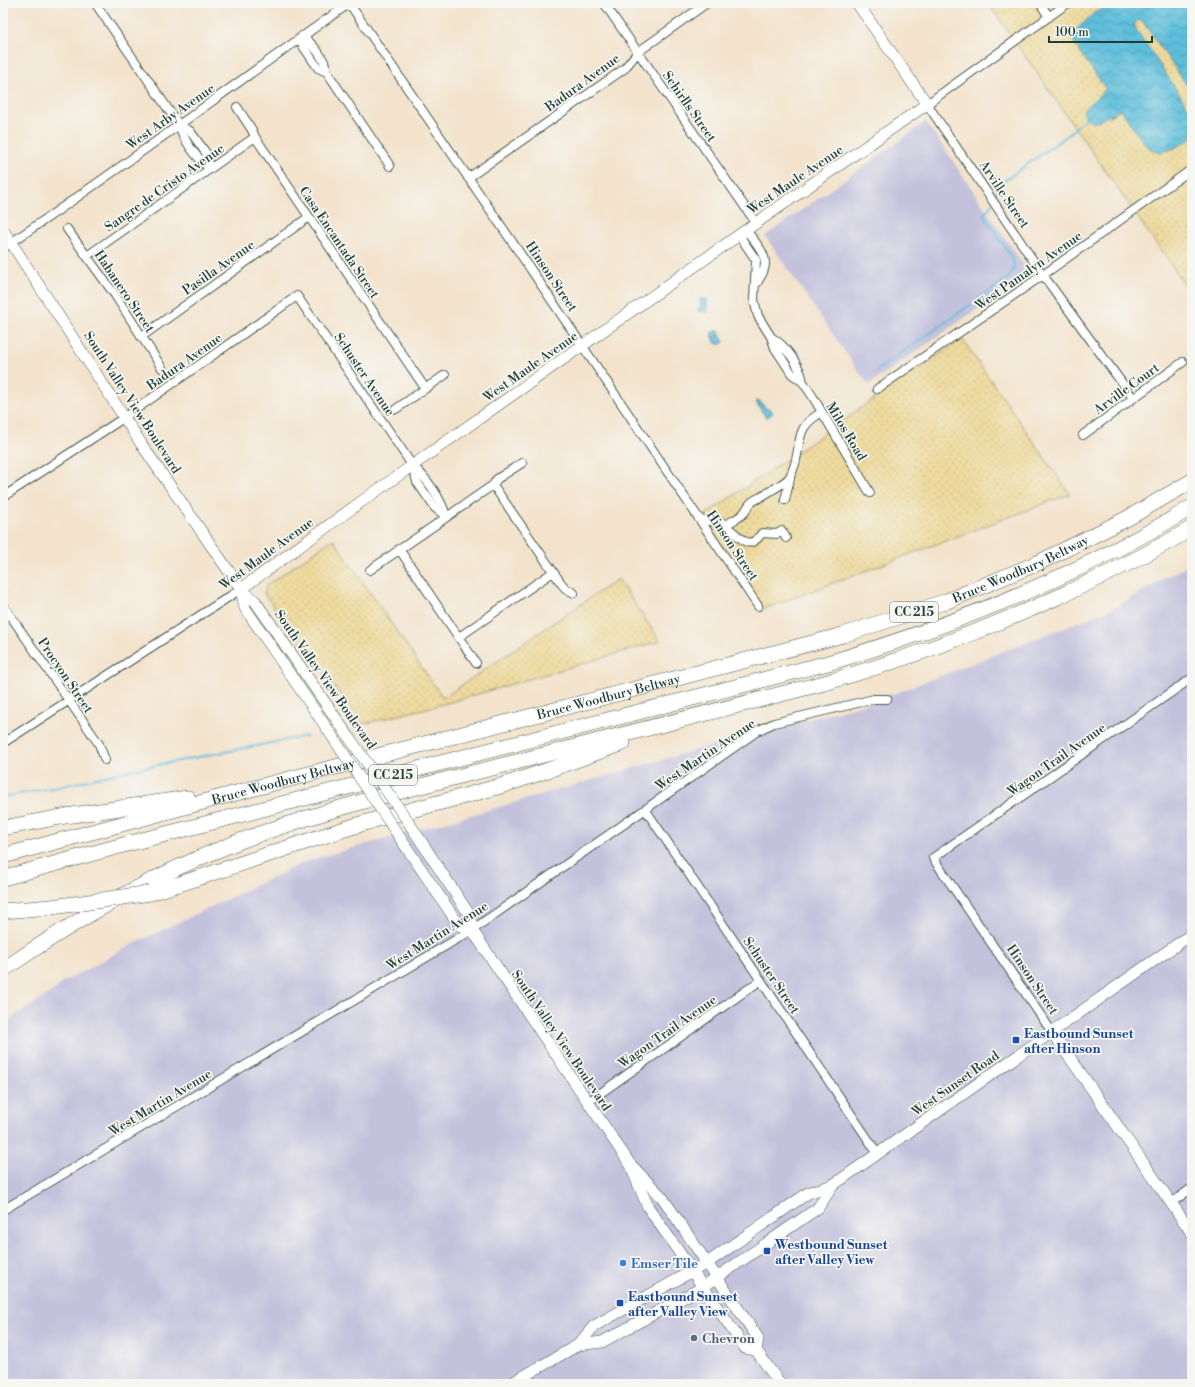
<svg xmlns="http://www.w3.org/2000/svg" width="1195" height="1387" viewBox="0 0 1195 1387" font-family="'Libre Bodoni',serif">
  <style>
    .industrial { fill: #c3c1db }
    .sand { fill: url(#sand-dots); stroke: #868c69 }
    .water { fill: url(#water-waves); stroke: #3e7e88 }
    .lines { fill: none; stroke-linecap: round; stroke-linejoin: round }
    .stream { stroke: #5dbedb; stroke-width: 2 }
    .street-casing { stroke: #3f564b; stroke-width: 10 }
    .secondary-casing { stroke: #3f564b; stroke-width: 12 }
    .highway-casing { stroke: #3f564b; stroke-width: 16 }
    .street { stroke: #fff; stroke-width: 8 }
    .secondary { stroke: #fff; stroke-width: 11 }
    .highway { stroke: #fff; stroke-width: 15 }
    .secondary-bridge-casing { stroke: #3f564b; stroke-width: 12; stroke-linecap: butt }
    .highway-bridge-casing { stroke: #3f564b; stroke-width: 16; stroke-linecap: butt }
    .secondary-bridge { stroke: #fff; stroke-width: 11 }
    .highway-bridge { stroke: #fff; stroke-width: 15 }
    .transit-dot { fill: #1a4fb4; stroke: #f6f6f2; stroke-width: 1.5 }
    .shop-dot { fill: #3f7fe0; stroke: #f6f6f2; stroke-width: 1.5 }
    .service-dot { fill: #5c6f8a; stroke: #f6f6f2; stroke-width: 1.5 }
    .labels { text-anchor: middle; stroke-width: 3.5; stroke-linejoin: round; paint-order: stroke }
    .shield { fill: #f6f6f2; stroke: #60746d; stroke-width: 1 }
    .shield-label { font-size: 12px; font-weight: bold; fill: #1f3d34 }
    .street-label { font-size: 13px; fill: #1f3d34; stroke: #f6f6f2 }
    .transit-label { font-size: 13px; font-weight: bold; fill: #164399; stroke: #f6f6f2; text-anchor: start }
    .shop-label { font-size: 13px; font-weight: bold; fill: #366cbe; stroke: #f6f6f2; text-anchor: start }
    .service-label { font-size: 13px; font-weight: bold; fill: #4e5e75; stroke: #f6f6f2; text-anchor: start }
  </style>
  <defs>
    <pattern id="sand-dots" width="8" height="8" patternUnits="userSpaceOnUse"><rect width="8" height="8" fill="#eeda9e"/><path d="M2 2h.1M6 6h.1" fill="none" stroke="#ccbc89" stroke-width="1.8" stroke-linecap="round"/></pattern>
    <pattern id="water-waves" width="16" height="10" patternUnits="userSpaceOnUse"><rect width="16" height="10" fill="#5dbedb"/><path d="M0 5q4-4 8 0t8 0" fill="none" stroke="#4c9cb2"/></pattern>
  </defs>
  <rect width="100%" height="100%" fill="#f6f6f2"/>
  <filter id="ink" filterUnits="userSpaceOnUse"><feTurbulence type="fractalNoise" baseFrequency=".025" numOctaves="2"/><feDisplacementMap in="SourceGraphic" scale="8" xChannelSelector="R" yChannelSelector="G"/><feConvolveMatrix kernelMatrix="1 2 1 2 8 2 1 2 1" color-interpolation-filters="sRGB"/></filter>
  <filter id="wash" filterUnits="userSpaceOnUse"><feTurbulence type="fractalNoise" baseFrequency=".012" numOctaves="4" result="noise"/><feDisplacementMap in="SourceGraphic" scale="16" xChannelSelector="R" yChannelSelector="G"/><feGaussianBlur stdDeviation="0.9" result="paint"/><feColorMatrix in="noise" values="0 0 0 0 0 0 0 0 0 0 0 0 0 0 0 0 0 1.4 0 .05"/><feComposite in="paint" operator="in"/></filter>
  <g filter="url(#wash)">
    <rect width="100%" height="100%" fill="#f3e3cc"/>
    <!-- industrial -->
    <path class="industrial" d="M926,122L1029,273L868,385L765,236Z
      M1192,562V1384H3V1024L56,989L60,984L131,945L307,861L485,811L696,750L878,700L1114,608Z"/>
    <!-- sand -->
    <path class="sand" d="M988,3H1192V295Z
      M962,339L1070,494L764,609L702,517Z
      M333,539L443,698L618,579L660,641L447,703L363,724L264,594L267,585Z"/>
    <!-- water -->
    <path class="water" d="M1108,3H1192V93L1143,22L1139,20L1134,23V26L1192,113V138C1182,144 1166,155 1154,151C1144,147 1128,119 1120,109L1114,114L1092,123L1086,118L1083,110L1106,89L1079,51L1075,45L1074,40L1077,29L1097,10L1101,11Z
      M700,299H707L708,312L698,311V308H701Z
      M718,330L724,342L719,345L718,343L716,344L711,333Z
      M759,400L767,409L769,408L773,413L766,418L756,402Z"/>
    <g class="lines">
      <!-- stream -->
      <path class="stream" d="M993,199L1000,184L1068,135L1086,118
        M876,371L1007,279C1013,272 1016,267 1012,258L983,214L988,210L992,203
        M3,797L58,787L127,771L307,736"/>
    </g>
  </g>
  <g filter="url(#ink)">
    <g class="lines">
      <defs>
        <path id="street" d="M95,3L179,125C185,143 196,157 210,169
          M349,3L517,249L758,606
          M604,3L756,223
          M1040,3L1049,17
          M1068,3L927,104L1043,275L1133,398
          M302,36C313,44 325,58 327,72L390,166
          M302,36L303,46L318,68L327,72
          M237,107L252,130L255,137L425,388
          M179,125L190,131L206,153L210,168
          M468,178L624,69L638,52L707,3
          M67,229L115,295L162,368
          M746,230C754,241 769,255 764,269C763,274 759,279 757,283
          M739,235L756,260L754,300L758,316L771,337L775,348L792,374L803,382L813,397L870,493
          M3,248C121,169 234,84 350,3
          M87,256L255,137
          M141,337L309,217
          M771,337C786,346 800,365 803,382
          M877,389L1043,275L1192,169
          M396,409L445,375
          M1083,435L1183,362
          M413,466L417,482L435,508L446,516
          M493,485L561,583L565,588L574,593
          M3,497L125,417L297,296L412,465C428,480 440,496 446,516
          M785,500L790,478
          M699,519L727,524C732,521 739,518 744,513C747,509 748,505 752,502C760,497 784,484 789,478C792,474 793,469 795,464C802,438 795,428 822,412
          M720,524C724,526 728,528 731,530C743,540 749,551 762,533L777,534L782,531L786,538
          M399,549L476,663
          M370,570L493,485L497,479L522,463
          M3,605L99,744L105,760
          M459,637L553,572
          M3,743L241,589
          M645,809L878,1154
          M1052,1032L933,858L1192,678
          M588,1102L761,980
          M1171,1203L1192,1188
          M3,1210L472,930L759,730L774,723L874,699H887
          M526,1375L532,1384"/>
        <path id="secondary" d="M3,230L142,445L241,589L255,601L346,733
          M241,589L365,499L756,223L927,104L857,3
          M241,589L245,608L332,736
          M407,820L471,917L472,930L588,1102L630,1164L662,1197L758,1338L756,1350
          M392,826L459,925L472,930
          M1052,1032L1192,1233
          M632,1169L648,1207L745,1348L756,1350L780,1384
          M578,1345L602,1342L703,1287L818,1208L833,1185
          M510,1384L578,1345L594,1326L707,1263L808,1193L833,1185L1192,934"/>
        <g id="highway">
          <path d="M3,828L66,816L188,798"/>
          <path id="s1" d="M3,856L251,789L843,635L947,601L1040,562L1128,518L1192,481"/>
          <path d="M3,878L127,844L828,663C954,625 1079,576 1192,507"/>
          <path d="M150,893C224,871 297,843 371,821C413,809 455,799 497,787C540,774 581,758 623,743"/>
          <path d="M3,911L51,907L82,903"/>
          <path d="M3,970C75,920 153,875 235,843C327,808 424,785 520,761C622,734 725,708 828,682C907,659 983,631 1058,597C1104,576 1149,554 1192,528"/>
        </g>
      </defs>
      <!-- street casing -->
      <use href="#street" class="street-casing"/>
      <!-- secondary casing -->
      <use href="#secondary" class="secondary-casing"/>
      <!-- highway casing -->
      <use href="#highway" class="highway-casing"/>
      <!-- street -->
      <use href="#street" class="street"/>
      <!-- secondary -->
      <use href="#secondary" class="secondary"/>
      <!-- highway -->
      <use href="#highway" class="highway"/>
      <defs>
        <path id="secondary-bridge" d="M346,733L407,820
          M332,736L392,826"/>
        <path id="highway-bridge" d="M82,903L150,893"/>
      </defs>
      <!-- secondary-bridge casing -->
      <use href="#secondary-bridge" class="secondary-bridge-casing"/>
      <!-- highway-bridge casing -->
      <use href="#highway-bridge" class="highway-bridge-casing"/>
      <!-- secondary-bridge -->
      <use href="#secondary-bridge" class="secondary-bridge"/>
      <!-- highway-bridge -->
      <use href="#highway-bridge" class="highway-bridge"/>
    </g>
  </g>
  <!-- markers -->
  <g class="transit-dot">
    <rect x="1012" y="1036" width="8" height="8" rx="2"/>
    <rect x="763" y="1247" width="8" height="8" rx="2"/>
    <rect x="616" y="1299" width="8" height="8" rx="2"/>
  </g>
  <circle class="shop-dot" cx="623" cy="1263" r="4"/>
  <circle class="service-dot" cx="694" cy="1338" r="4"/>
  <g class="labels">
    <!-- shield labels -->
    <g class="shield">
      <rect x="890" y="602" width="48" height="20" rx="3"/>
      <rect x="369" y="765" width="48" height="20" rx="3"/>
    </g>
    <g class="shield-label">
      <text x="914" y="616">CC 215</text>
      <text x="393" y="779">CC 215</text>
    </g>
    <!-- street labels -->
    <g class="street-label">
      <text transform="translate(582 82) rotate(-36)" y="5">Badura Avenue</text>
      <text transform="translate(690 106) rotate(55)" y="5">Schirlls Street</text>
      <text transform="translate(170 116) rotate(-35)" y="5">West Arby Avenue</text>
      <text transform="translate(795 179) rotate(-34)" y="5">West Maule Avenue</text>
      <text transform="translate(164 187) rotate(-35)" y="5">Sangre de Cristo Avenue</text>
      <text transform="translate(1005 194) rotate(56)" y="5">Arville Street</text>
      <text transform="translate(340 242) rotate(56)" y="5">Casa Encantada Street</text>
      <text transform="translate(218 267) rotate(-35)" y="5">Pasilla Avenue</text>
      <text transform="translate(1028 270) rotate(-35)" y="5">West Pamalyn Avenue</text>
      <text transform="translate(552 276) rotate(56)" y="5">Hinson Street</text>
      <text transform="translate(125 291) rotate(56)" y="5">Habanero Street</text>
      <text transform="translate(184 361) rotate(-35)" y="5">Badura Avenue</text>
      <text transform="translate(530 366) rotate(-35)" y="5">West Maule Avenue</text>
      <text transform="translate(365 374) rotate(56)" y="5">Schuster Avenue</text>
      <text transform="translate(1126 388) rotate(-36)" y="5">Arville Court</text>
      <text transform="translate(133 402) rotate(57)" y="5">South Valley View Boulevard</text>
      <text transform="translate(847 431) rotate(59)" y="5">Milos Road</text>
      <text transform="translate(733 545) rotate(56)" y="5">Hinson Street</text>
      <text transform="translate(266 553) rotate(-36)" y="5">West Maule Avenue</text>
      <text dy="5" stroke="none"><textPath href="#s1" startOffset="1058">Bruce Woodbury Beltway</textPath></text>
      <text transform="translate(66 675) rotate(56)" y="5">Procyon Street</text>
      <text transform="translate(326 679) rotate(55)" y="5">South Valley View Boulevard</text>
      <text dy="5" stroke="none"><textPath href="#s1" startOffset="626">Bruce Woodbury Beltway</textPath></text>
      <text transform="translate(705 754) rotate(-34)" y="5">West Martin Avenue</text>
      <text transform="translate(1056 759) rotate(-35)" y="5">Wagon Trail Avenue</text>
      <text dy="5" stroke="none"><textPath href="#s1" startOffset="290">Bruce Woodbury Beltway</textPath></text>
      <text transform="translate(437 935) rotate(-32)" y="5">West Martin Avenue</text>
      <text transform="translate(772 975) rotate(56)" y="5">Schuster Street</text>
      <text transform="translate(1033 979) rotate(56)" y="5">Hinson Street</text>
      <text transform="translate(667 1031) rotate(-35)" y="5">Wagon Trail Avenue</text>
      <text transform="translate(562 1040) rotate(56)" y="5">South Valley View Boulevard</text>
      <text transform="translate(955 1083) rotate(-35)" y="5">West Sunset Road</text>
      <text transform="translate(160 1102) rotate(-31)" y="5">West Martin Avenue</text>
    </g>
    <!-- transit labels -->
    <g class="transit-label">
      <text x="1024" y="1038">Eastbound Sunset<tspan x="1024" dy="15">after Hinson</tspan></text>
      <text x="775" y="1249">Westbound Sunset<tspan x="775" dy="15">after Valley View</tspan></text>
      <text x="628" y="1301">Eastbound Sunset<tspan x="628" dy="15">after Valley View</tspan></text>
    </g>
    <!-- shop labels -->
    <g class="shop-label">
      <text x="631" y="1268">Emser Tile</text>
    </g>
    <!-- service labels -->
    <g class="service-label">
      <text x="702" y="1343">Chevron</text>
    </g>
  </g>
  <!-- margin -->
  <rect width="1195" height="1387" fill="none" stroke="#f6f6f2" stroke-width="16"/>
  <!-- scale -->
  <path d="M1049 36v6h103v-6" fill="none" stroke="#1f3d34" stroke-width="2"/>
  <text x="1055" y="36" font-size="12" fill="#1f3d34" stroke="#f6f6f2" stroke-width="3" paint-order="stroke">100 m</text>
</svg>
